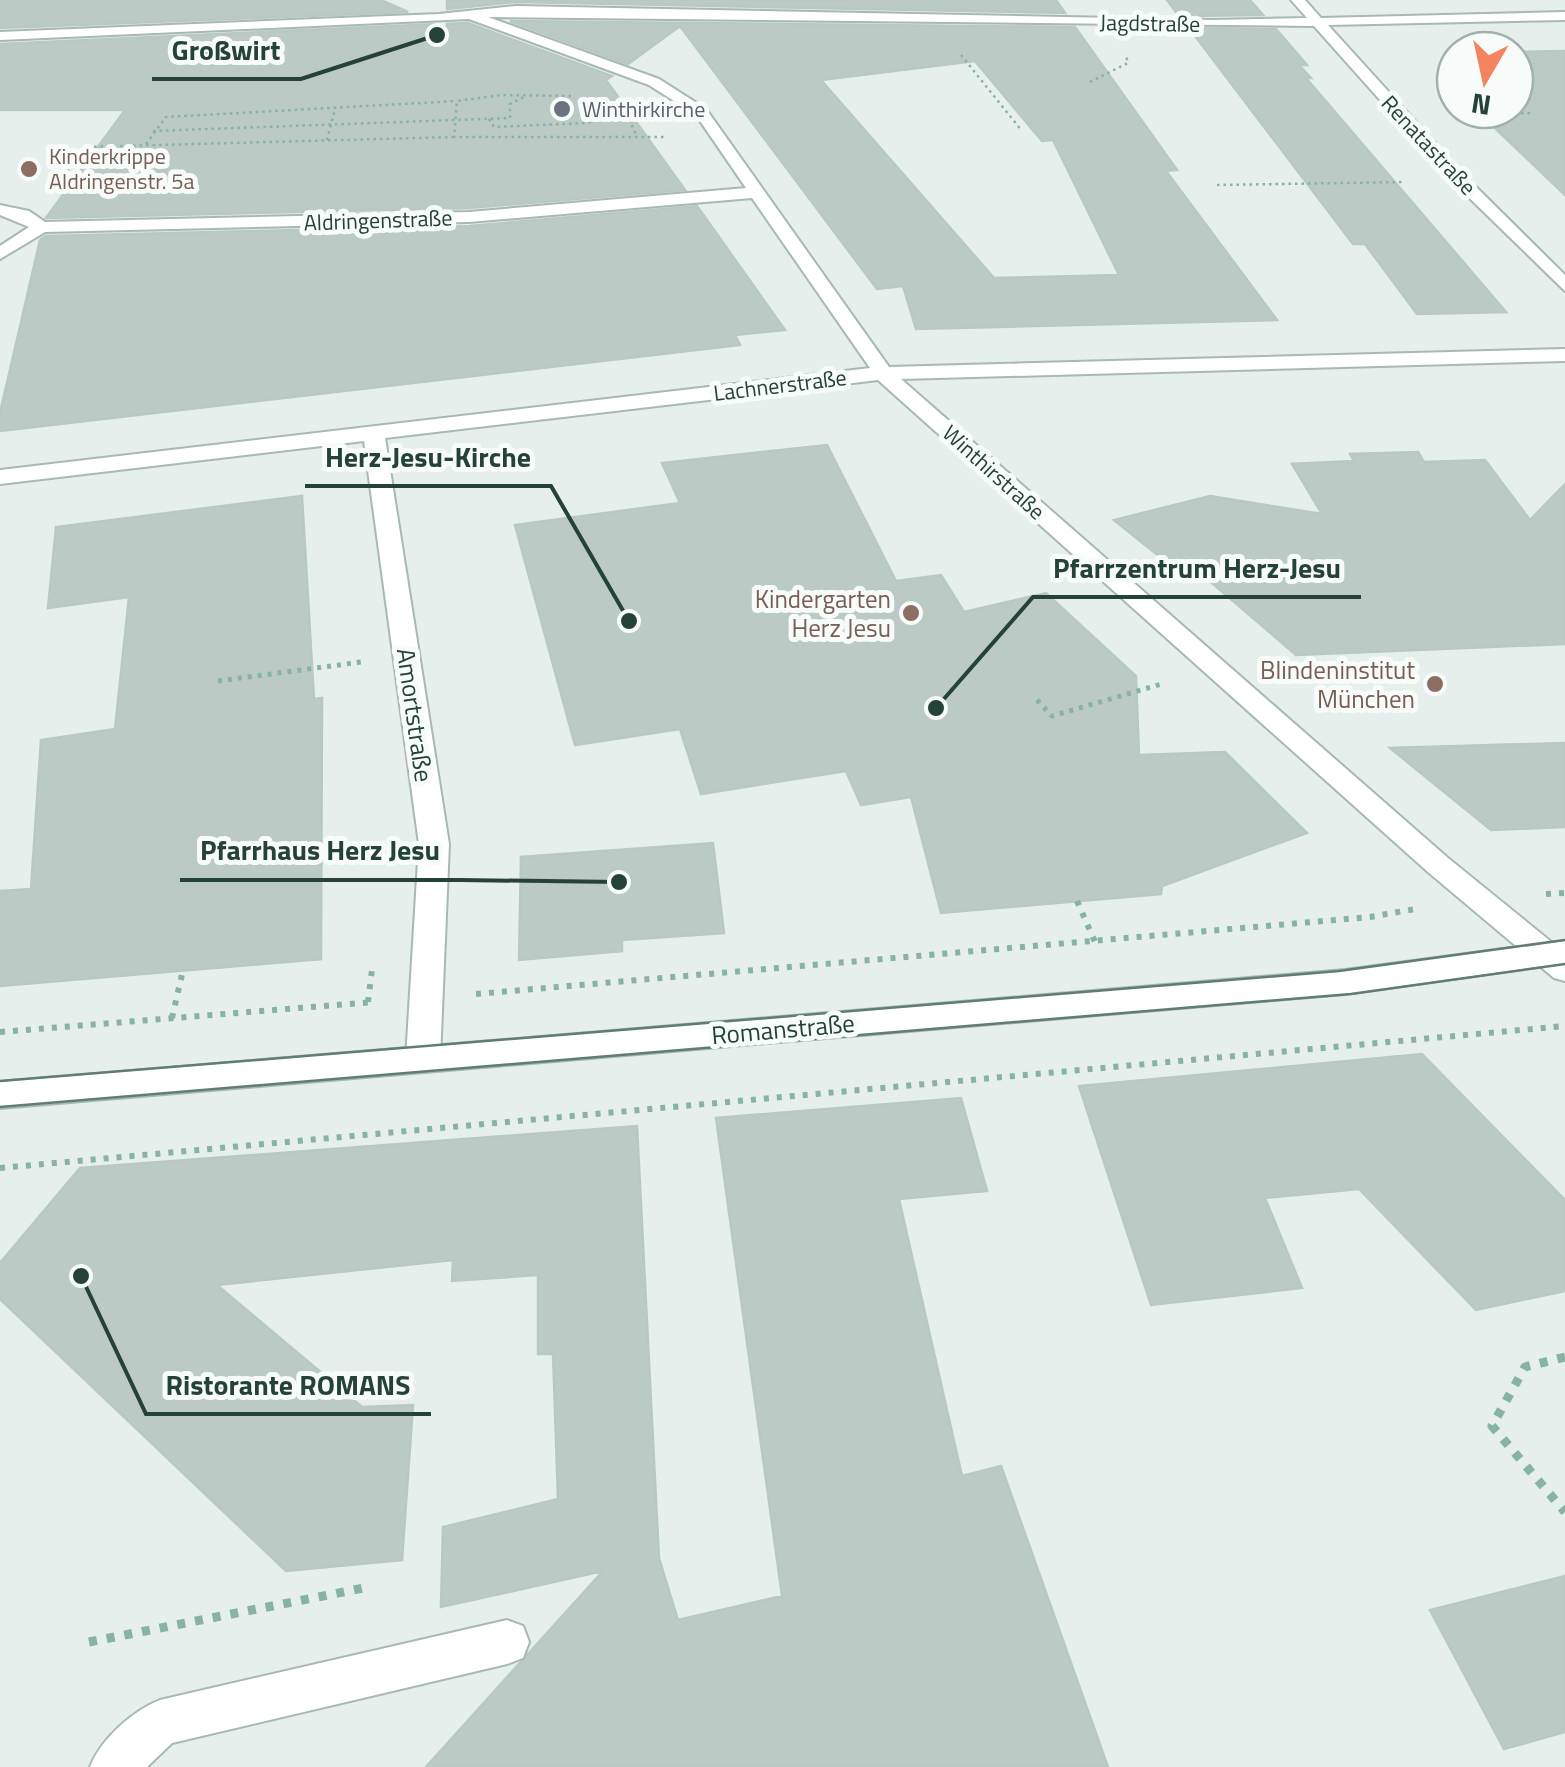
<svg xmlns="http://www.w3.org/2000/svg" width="1565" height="1767" viewBox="0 0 1565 1767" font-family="'Titillium Web',sans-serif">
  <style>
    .building { fill: #bbcac4; stroke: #b8c9c2; stroke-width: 2.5; fill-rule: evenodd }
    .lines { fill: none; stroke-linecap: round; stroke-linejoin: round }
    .lane-casing { stroke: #a8b8b2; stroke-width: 4 }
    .street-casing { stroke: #a8b8b2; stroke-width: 4 }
    .secondary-casing { stroke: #a4bbb3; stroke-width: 4 }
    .path-far3 { stroke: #86b3a5; stroke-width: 2.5; stroke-dasharray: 2.5 4; stroke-linecap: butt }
    .path-far2 { stroke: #86b3a5; stroke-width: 5; stroke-dasharray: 4 6; stroke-linecap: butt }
    .path-far1 { stroke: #86b3a5; stroke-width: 6; stroke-dasharray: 5 8; stroke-linecap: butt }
    .path { stroke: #86b3a5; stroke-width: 9; stroke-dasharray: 8 10; stroke-linecap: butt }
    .lane { fill: #fff; fill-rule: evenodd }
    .street { fill: #fff; fill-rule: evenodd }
    .secondary { fill: #fff; fill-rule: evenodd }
    .tram { stroke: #5f7d75; stroke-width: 2.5 }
    .worship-dot { fill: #6b7280; stroke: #f7fbf9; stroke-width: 4 }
    .education-dot { fill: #8d6e63; stroke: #f7fbf9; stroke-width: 4 }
    .labels { text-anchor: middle; stroke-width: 10; stroke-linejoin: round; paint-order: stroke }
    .far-street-label { font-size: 22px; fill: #24423a; stroke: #f7fbf9 }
    .far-worship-label { font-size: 22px; fill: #5b616d; stroke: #f7fbf9; text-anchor: start }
    .far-education-label { font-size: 22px; fill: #785e54; stroke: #f7fbf9; text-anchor: start }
    .education-label { font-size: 25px; fill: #785e54; stroke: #f7fbf9; text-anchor: end }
    .street-label { font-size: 25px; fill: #24423a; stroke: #f7fbf9 }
    .leader { fill: none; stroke: #24423a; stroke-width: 4 }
    .callout-dot { fill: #24423a; stroke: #f7fbf9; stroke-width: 4 }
    .callout-label { font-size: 28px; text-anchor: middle; font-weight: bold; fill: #24423a; stroke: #f7fbf9; stroke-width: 10; stroke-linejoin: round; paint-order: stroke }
  </style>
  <rect width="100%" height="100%" fill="#e6efeb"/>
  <!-- building -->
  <path class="building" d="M0,0H381L408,12L0,28Z
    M447,0H1056L1065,13L516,2L447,9Z
    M1167,0H1250L1263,15L1179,16Z
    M510,21L1075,27L1177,170L1166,171L1277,320L916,329L903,286L877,289L680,26L628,64ZM975,61L1042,141L1053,140L1119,275L994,278L821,80Z
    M468,23L612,76L606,80L685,190L469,208L46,218L125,110H0V44L437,24L447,28V24Z
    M1189,28L1276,29L1307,65H1299L1311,78H1306L1506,312L1417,314L1365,244H1353Z
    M1565,51V195L1476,110H1515V52Z
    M697,206L785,330L735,335L740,345L0,431V413L40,240L46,236L469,226Z
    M827,445L896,581L941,575L964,612L1046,593L1136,676L1139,755L1225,752L1307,833L1162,886L1161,894L941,913L911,797L861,805L846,771L701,794L680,729L575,745L515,525L680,503L662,463Z
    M1418,452L1424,462L1485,460L1530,520L1565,484V644L1296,655L1191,565L1164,560L1114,520L1210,496L1322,514L1292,464L1354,461L1350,454Z
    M302,496L314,699L322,698L321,959L0,986V891L31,889L41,740L115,729L129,597L48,608L56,527Z
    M1565,743V827L1491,830L1390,748Z
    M713,843L724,933L622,940V951L519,960L521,857Z
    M1422,1054L1565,1200V1291L1476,1310L1359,1189L1265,1198L1302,1288L1151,1305L1079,1086Z
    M961,1098L987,1191L899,1199L962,1476L1001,1466L1108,1767H426L603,1571L441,1607L443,1527L558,1499L553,1354H538V1275L452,1281L453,1260L217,1285L362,1407L413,1405L402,1560L286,1571L0,1299V1263L80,1168L637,1126L659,1558L678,1620L782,1596L716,1118Z
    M1565,1576V1732L1504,1749L1430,1610Z"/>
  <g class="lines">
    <defs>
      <path id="lane" d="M507,1620L523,1626L529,1642L523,1658L507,1664L172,1743L147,1767H90C101,1739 132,1711 160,1700Z"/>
      <path id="street" d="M1291,0H1305L1321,18L1565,12V20L1328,25L1466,177L1565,275V291L1454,183L1314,26L488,17L659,79L706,109L889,367L1565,349V361L901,379L1448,858L1565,953V981L1554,978L1428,872L878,380L385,438L449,844L440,1059L435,1068L423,1072L411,1068L406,1059L419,844L364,441L0,484V470L870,368L752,198L469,222L45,232L0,259V246L29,227L0,215V205L29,211L45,222L469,212L746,188L696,115L649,85L469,19L0,40V32L439,14L516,6L1212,20L1307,18Z"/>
      <path id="secondary" d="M1565,941V963L1345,994L0,1108V1082L1345,970Z"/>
    </defs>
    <!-- lane casing -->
    <use href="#lane" class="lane-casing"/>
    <!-- street casing -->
    <use href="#street" class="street-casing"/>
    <!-- secondary casing -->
    <use href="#secondary" class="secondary-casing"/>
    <!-- path-far3 -->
    <path class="path-far3" d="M961,55L1022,131
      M1090,82L1128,63L1126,56
      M571,96L501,95L457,101L454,137H666
      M599,112L616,114
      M627,113L636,135
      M1456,115L1530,113
      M489,119L494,127L586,123L626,114
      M153,131L510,118V104L524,97
      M327,140L335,109
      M146,144L166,117L457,101
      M1217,185L1405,182
      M56,187L85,147L454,137"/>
    <!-- path-far2 -->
    <path class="path-far2" d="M218,681L361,662
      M1037,700L1052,716L1165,683"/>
    <!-- path-far1 -->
    <path class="path-far1" d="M1546,894L1565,893
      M1077,901L1095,942
      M476,994L1370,917L1415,909
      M368,1002L372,970
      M172,1018L183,970
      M0,1032L374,1002
      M0,1168L1565,1026"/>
    <!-- path -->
    <path class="path" d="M1565,1357L1525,1367L1492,1426L1565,1512
      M89,1642L369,1587"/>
    <!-- lane -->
    <use href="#lane" class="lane"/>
    <!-- street -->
    <use href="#street" class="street"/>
    <!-- secondary -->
    <use href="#secondary" class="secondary"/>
    <!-- tram -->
    <path class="tram" d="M0,1081L1339,971L1565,940
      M0,1107L1351,994L1565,964"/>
  </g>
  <!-- markers -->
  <circle class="worship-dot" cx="562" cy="109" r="10"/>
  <g class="education-dot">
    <circle cx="29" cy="169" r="10"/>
    <circle cx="911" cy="613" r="10"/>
    <circle cx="1435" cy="684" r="10"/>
  </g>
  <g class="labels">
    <!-- far-street labels -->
    <g class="far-street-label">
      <text transform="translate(1150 23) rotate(1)" y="8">Jagdstraße</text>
      <text transform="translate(1429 145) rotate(47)" y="8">Renatastraße</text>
      <text transform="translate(378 220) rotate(-2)" y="8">Aldringenstraße</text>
      <text transform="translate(780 385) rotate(-7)" y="8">Lachnerstraße</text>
      <text transform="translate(994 472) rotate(42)" y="8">Winthirstraße</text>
    </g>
    <!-- far-worship labels -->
    <g class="far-worship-label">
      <text x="582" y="117">Winthirkirche</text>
    </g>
    <!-- far-education labels -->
    <g class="far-education-label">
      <text x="49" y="164">Kinderkrippe<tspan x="49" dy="25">Aldringenstr. 5a</tspan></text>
    </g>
    <!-- education labels -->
    <g class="education-label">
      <text x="891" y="608">Kindergarten<tspan x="891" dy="29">Herz Jesu</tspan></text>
      <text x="1415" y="679">Blindeninstitut<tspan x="1415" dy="29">München</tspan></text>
    </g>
    <!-- street labels -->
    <g class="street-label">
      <text transform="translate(415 715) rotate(82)" y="9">Amortstraße</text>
      <text transform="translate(783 1029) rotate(-5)" y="9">Romanstraße</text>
    </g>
  </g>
  <!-- callouts -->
  <path class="leader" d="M437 35L301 79H152M629 621L551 486H305M936 708L1033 597H1361M619 882L460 880H180M81 1276L146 1414H431"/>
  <g class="callout-dot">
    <circle cx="437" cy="35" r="10"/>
    <circle cx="629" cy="621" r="10"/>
    <circle cx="936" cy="708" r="10"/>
    <circle cx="619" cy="882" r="10"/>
    <circle cx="81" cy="1276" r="10"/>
  </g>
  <g class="callout-label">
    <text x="226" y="60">Großwirt</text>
    <text x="428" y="467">Herz-Jesu-Kirche</text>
    <text x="1197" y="578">Pfarrzentrum Herz-Jesu</text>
    <text x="320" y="860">Pfarrhaus Herz Jesu</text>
    <text x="288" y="1395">Ristorante ROMANS</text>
  </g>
  <!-- north arrow -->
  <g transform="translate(1485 80) rotate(189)"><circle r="48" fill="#f7fbf9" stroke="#a3b1ad" stroke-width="2.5"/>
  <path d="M0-8L18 38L0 25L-18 38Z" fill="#f4845f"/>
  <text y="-15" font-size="28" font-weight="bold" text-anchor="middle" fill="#24423a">N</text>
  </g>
</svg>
